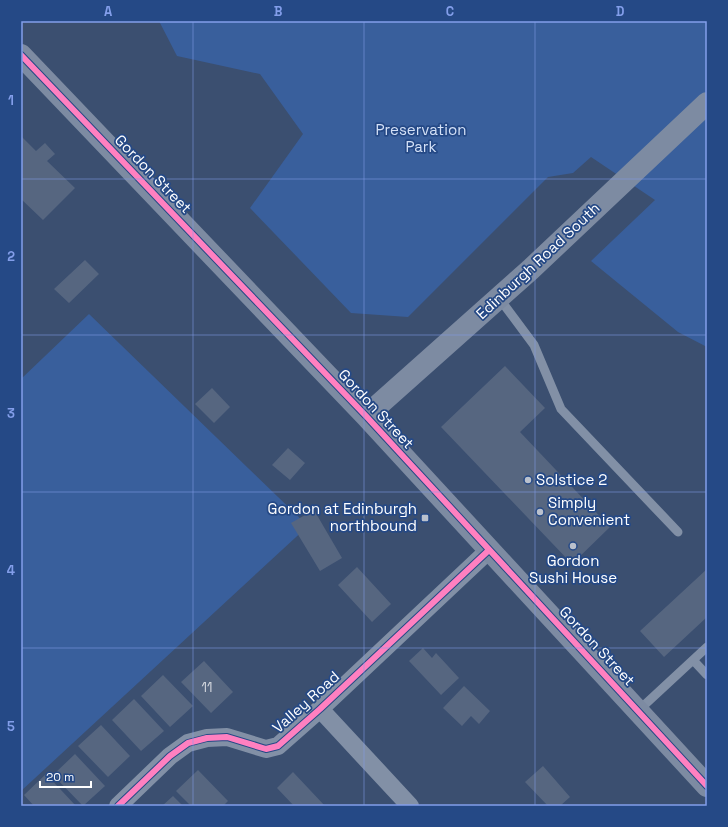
<svg xmlns="http://www.w3.org/2000/svg" width="728" height="827" viewBox="0 0 728 827" font-family="'Space Grotesk',sans-serif">
  <style>
    .green { fill: #395f9c }
    .building { fill: #566680 }
    .lines { fill: none; stroke-linecap: round; stroke-linejoin: round }
    .service { stroke: #8290a6; stroke-width: 9 }
    .minor { stroke: #8290a6; stroke-width: 18 }
    .secondary { stroke: #7d8ba2; stroke-width: 22 }
    .cycleway-casing { stroke: #254986; stroke-width: 8 }
    .cycleway { stroke: #ff80c0; stroke-width: 6 }
    .grid { fill: none; stroke: #839eea; stroke-width: 1; stroke-opacity: 0.55 }
    .poi-dot { fill: #bac1cd; stroke: #254986; stroke-width: 1.5 }
    .labels { text-anchor: middle; stroke-width: 3.5; stroke-linejoin: round; paint-order: stroke }
    .number-label { font-size: 13px; fill: #d5d9df }
    .park-label { font-size: 15px; fill: #d4e1f7; stroke: #254986 }
    .street-label { font-size: 15px; fill: #fff; stroke: #254986 }
    .poi-label { font-size: 15px; fill: #fff; stroke: #254986; text-anchor: start }
    .neatline { fill: none; stroke: #839eea; stroke-width: 1.5 }
    .grid-label { font-size: 13px; text-anchor: middle; font-weight: bold; fill: #839eea }
  </style>
  <rect width="100%" height="100%" fill="#3b4f70"/>
  <!-- green -->
  <path class="green" d="M159,21H707V347L678,332L591,261L655,200L591,157L573,173L548,177L408,317L351,313L250,208L303,134L260,74L177,56Z
    M89,314L308,526L21,791V379Z"/>
  <!-- building -->
  <path class="building" d="M21,136L36,151L45,143L55,154L47,161L75,188L43,220L21,199Z
    M85,260L99,274L69,303L54,289Z
    M505,366L545,408L520,432L610,527L572,564L441,427Z
    M212,388L230,407L214,423L195,404Z
    M288,448L305,463L290,480L272,465Z
    M314,510L342,558L320,571L291,523Z
    M357,567L391,604L372,622L338,585Z
    M707,569V617L664,657L640,631Z
    M423,648L432,658L436,653L459,678L441,695L409,661Z
    M204,661L233,692L211,713L181,682Z
    M163,675L193,706L170,727L141,696Z
    M464,686L490,711L479,724L471,716L462,726L443,708Z
    M134,699L164,731L141,751L112,720Z
    M101,725L130,756L108,777L78,746Z
    M75,754L105,786L83,806L53,775Z
    M543,766L570,797L560,806H548L525,782Z
    M198,770L228,801L223,806H191L176,791Z
    M293,772L325,806H294L277,788Z
    M46,774L76,806H34L24,795Z
    M173,796L183,806H162Z"/>
  <g class="lines">
    <!-- service -->
    <path class="service" d="M499,298L534,345L561,409L678,532
      M693,660L707,675
      M639,710L707,647"/>
    <!-- minor -->
    <path class="minor" d="M320,709L410,806
      M118,806L170,756L188,743L207,738L227,737L266,749L278,746L320,709L489,550"/>
    <!-- secondary -->
    <path class="secondary" d="M21,55L366,416L707,786
      M366,416L530,270L707,103"/>
    <defs>
      <path id="cycleway" d="M21,55L366,416L707,786
        M118,806L170,756L188,743L207,738L227,737L266,749L278,746L320,709L489,550"/>
    </defs>
    <!-- cycleway casing -->
    <use href="#cycleway" class="cycleway-casing"/>
    <!-- cycleway -->
    <use href="#cycleway" class="cycleway"/>
  </g>
  <!-- grid -->
  <path class="grid" d="M193,21V806M364,21V806M535,21V806M21,179H707M21,335H707M21,492H707M21,648H707"/>
  <!-- markers -->
  <g class="poi-dot">
    <circle cx="528" cy="480" r="4"/>
    <circle cx="540" cy="512" r="4"/>
    <rect x="421" y="514" width="8" height="8" rx="2"/>
    <circle cx="573" cy="546" r="4"/>
  </g>
  <g class="labels">
    <!-- number labels -->
    <g class="number-label">
      <text x="207" y="692">11</text>
    </g>
    <!-- park labels -->
    <g class="park-label">
      <text x="421" y="135">Preservation<tspan x="421" dy="17">Park</tspan></text>
    </g>
    <!-- street labels -->
    <g class="street-label">
      <text transform="translate(153 174) rotate(46)" y="5">Gordon Street</text>
      <text transform="translate(538 261) rotate(-43)" y="5">Edinburgh Road South</text>
      <text transform="translate(376 409) rotate(47)" y="5">Gordon Street</text>
      <text transform="translate(597 646) rotate(47)" y="5">Gordon Street</text>
      <text transform="translate(306 702) rotate(-42)" y="5">Valley Road</text>
    </g>
    <!-- poi labels -->
    <g class="poi-label">
      <text x="536" y="485">Solstice 2</text>
      <text x="548" y="508">Simply<tspan x="548" dy="17">Convenient</tspan></text>
      <text x="417" y="514" text-anchor="end">Gordon at Edinburgh<tspan x="417" dy="17">northbound</tspan></text>
      <text x="573" y="566" text-anchor="middle">Gordon<tspan x="573" dy="17">Sushi House</tspan></text>
    </g>
  </g>
  <!-- border -->
  <rect width="728" height="827" fill="none" stroke="#254986" stroke-width="44"/>
  <!-- scale -->
  <path d="M40 781v6h51v-6" fill="none" stroke="#ffffff" stroke-width="2"/>
  <text x="46" y="781" font-size="12" fill="#ffffff" stroke="#254986" stroke-width="3" paint-order="stroke">20 m</text>
  <rect x="22" y="22" width="684" height="783" class="neatline"/>
  <g class="grid-label">
    <text x="108" y="16">A</text>
    <text x="278" y="16">B</text>
    <text x="450" y="16">C</text>
    <text x="620" y="16">D</text>
    <text x="11" y="105">1</text>
    <text x="11" y="261">2</text>
    <text x="11" y="418">3</text>
    <text x="11" y="575">4</text>
    <text x="11" y="731">5</text>
  </g>
</svg>
